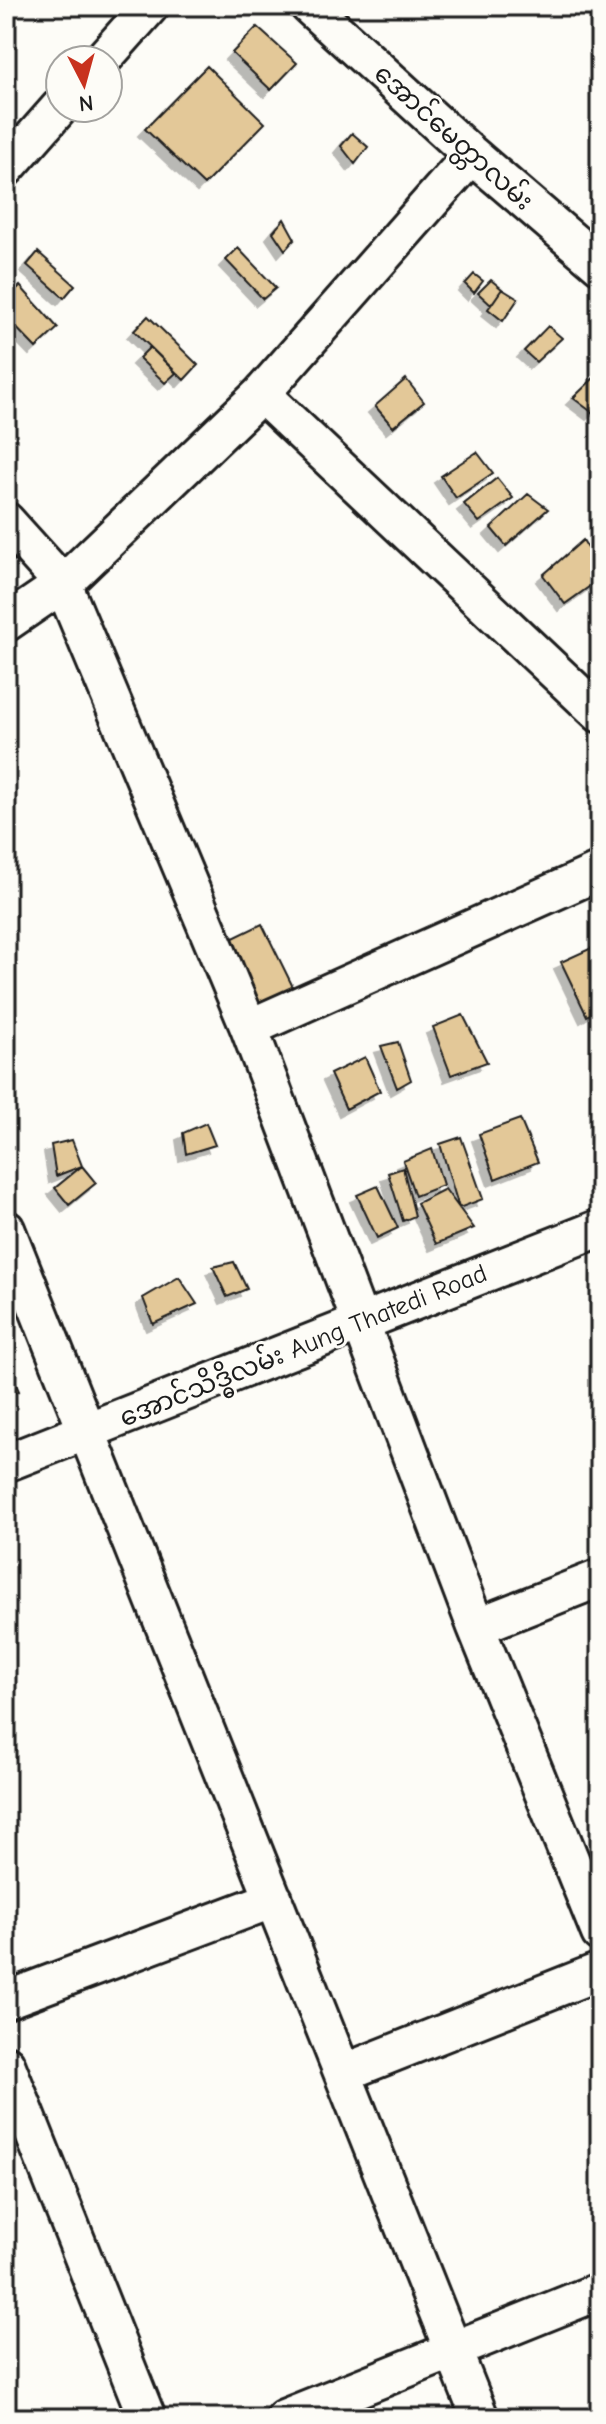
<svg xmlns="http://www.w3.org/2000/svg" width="606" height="2424" viewBox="0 0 606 2424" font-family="'Comic Neue','Noto Sans Myanmar',sans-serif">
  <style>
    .building { fill: #e3c898; stroke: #1c1c1c; stroke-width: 2; filter: url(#shadow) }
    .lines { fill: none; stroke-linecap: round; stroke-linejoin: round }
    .minor-casing { stroke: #1c1c1c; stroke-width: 42 }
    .minor { stroke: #fdfcf7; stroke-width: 36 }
    .labels { text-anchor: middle; stroke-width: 6; stroke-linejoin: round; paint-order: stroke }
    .street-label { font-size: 26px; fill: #1c1c1c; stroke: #fdfcf7 }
  </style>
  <defs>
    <filter id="shadow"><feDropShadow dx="-7" dy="7" stdDeviation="0" flood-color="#0004"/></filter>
  </defs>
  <rect width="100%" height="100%" fill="#fdfcf7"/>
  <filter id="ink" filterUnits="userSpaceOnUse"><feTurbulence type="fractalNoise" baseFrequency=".0125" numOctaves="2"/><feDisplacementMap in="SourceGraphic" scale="16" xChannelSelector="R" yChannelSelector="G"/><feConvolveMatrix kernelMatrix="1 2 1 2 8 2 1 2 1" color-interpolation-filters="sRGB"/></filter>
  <g filter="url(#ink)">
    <!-- building -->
    <path class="building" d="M257,27L297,63L271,90L232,53Z
      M207,66L265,123L204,185L145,129Z
      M352,133L368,147L355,164L341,146Z
      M284,219L295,239L285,250L273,232Z
      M238,248L276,288L263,299L226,260Z
      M38,252L75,285L64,298L27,265Z
      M474,274L483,281L474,293L465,284Z
      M491,280L502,289L491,305L478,293Z
      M20,286L58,328L36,348L6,317V299Z
      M502,289L518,299L503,321L488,309Z
      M148,316L198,365L184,380L134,331Z
      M548,326L562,338L536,362L524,351Z
      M150,347L176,373L165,383L139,358Z
      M600,372V406L593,413L573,398Z
      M406,379L424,402L393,427L375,406Z
      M477,452L493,473L456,498L441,476Z
      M497,478L513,498L479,522L464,504Z
      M528,494L548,509L506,546L491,528Z
      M583,540L600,568V579L565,604L543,575Z
      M262,924L293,987L252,1007L221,944Z
      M596,946L600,953V1008L587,1016L561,962Z
      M463,1015L487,1062L451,1075L433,1027Z
      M398,1042L411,1080L397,1088L381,1046Z
      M365,1057L380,1091L346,1109L330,1074Z
      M520,1119L538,1162L495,1179L479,1134Z
      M206,1123L215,1145L186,1154L183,1133Z
      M461,1137L483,1199L459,1208L440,1144Z
      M72,1140L82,1166L56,1176L51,1145Z
      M432,1149L443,1185L415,1196L403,1161Z
      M82,1166L96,1183L69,1205L55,1188Z
      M403,1168L415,1216L403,1221L388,1173Z
      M378,1186L398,1228L377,1238L357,1195Z
      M445,1189L474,1228L436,1244L417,1203Z
      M234,1262L247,1289L227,1297L213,1267Z
      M179,1277L197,1304L153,1324L143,1298Z
      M6,1363L19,1391L6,1396Z"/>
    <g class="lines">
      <defs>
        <path id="minor" d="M309,6L472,155L600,265
          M102,60L150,6
          M6,168L60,107
          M261,394L600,714
          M6,521L63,584L249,1028L476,1627L600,1933
          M6,623L63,584L261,394L472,155
          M249,1028L600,871
          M6,1229L480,2418
          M6,1463L600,1228
          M476,1627L600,1578
          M6,2000L274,1899
          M6,2064L147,2418
          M343,2073L600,1971
          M284,2418L600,2291"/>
      </defs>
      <!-- minor casing -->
      <use href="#minor" class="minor-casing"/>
      <!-- minor -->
      <use href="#minor" class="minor"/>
    </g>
  </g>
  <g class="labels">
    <!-- street labels -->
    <g class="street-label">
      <text transform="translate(454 137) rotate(42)" y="9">အောင်မေတ္တာလမ်း</text>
      <text transform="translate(303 1345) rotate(-22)" y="9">အောင်သိဒ္ဓိလမ်း Aung Thatedi Road</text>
    </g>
  </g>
  <!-- margin -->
  <rect width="606" height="2424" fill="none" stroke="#fdfcf7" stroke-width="32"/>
  <rect x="16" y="16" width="574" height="2392" fill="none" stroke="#1c1c1c" stroke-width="3" filter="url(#ink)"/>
  <!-- north arrow -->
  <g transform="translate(84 84) rotate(174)"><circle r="38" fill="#fdfcf7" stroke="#a3a29f" stroke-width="2"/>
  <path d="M0-6L14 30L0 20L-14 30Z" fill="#c8321e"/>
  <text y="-12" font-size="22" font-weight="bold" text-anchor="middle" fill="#1c1c1c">N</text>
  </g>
</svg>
